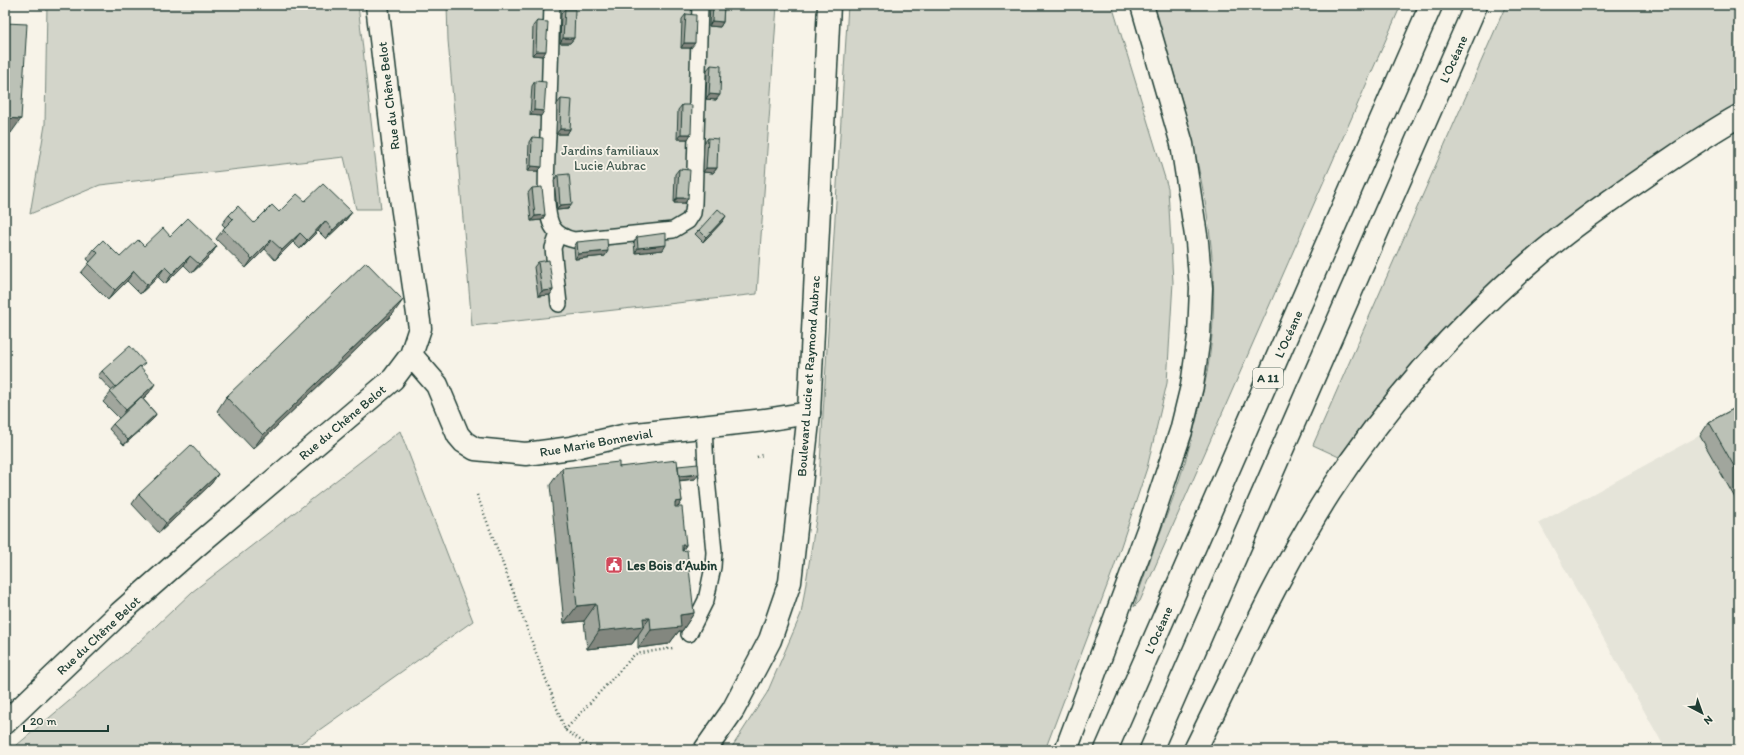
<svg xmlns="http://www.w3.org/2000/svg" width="1744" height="755" viewBox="0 0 1744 755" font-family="Itim,sans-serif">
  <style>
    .built { fill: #e5e4d9 }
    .green { fill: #d3d5ca; stroke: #79897f }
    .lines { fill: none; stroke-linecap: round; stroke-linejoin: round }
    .service-casing { stroke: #1f3d34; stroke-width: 18 }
    .minor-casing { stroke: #1f3d34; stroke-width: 25 }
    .tertiary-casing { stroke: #1f3d34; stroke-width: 25 }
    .motorway-casing { stroke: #1f3d34; stroke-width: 25 }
    .path { stroke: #1f3d34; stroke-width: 2.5; stroke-dasharray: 1 3; stroke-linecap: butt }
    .service { stroke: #f7f3e8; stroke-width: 15 }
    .minor { stroke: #f7f3e8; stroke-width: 22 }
    .tertiary { stroke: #f7f3e8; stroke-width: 22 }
    .motorway { stroke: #f7f3e8; stroke-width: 22 }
    .wall { fill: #a1a69d; stroke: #1f3d34 }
    .shaded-wall { fill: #83877f; stroke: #1f3d34 }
    .building { fill: #bbc1b6; stroke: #1f3d34 }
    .labels { text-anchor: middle; stroke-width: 3.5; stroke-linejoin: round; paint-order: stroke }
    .shield { fill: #f7f3e8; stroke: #60746a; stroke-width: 1 }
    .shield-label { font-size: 12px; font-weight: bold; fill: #1f3d34 }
    .street-label { font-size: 13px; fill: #1f3d34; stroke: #f7f3e8 }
    .park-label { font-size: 13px; fill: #435b52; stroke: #f7f3e8 }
    .poi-label { font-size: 13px; font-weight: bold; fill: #1f3d34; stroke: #f7f3e8; text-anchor: start }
  </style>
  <rect width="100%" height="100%" fill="#f7f3e8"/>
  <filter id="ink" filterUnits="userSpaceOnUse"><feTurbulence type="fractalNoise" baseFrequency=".025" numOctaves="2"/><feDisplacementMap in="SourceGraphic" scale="8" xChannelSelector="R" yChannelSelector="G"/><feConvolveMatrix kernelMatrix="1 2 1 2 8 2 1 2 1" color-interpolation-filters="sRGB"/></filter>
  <g filter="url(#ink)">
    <!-- built -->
    <path class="built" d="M1739,414V750H1666L1539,523Z"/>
    <!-- green -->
    <path class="green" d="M47,5H358L381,209H356L344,157L100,185L30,214L45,125Z
      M447,5H777L757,294L472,326L448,40Z
      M848,5H1112L1168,188L1173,282L1167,383L1147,468L1113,570L1045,750H730L767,693L801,614L817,513Z
      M1153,5H1401L1140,601L1134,607C1149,558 1170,511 1185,462C1193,435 1200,406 1206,378C1231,252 1190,124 1153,5Z
      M1506,5H1739V103L1662,151L1546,235L1432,340L1339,457L1313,445Z
      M400,431L473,621L291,750H11L138,643L192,592Z"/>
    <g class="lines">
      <defs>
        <path id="service" d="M552,5C551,49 549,92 548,136C547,156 543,209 552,226C557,235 565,238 574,240L673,230L688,221L693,213L694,203L700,5
          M558,234L553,248L559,304
          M689,634L706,600L713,567L714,552L706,468L704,426"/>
        <path id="minor" d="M411,355L437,385L458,435L464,442L475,449L526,454L571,448L627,435L765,420L809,413
          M5,723L120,613L194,548L393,379L411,355L420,328L395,157L377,5"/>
        <path id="tertiary" d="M705,750L733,710L770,640L790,582L809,413L829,5"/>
        <path id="motorway" d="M1066,750L1149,527L1181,431L1192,386L1199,336L1201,288L1197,242L1182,144L1142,5
          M1106,750L1431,5
          M1151,750L1476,5
          M1195,750C1238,664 1278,573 1330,492C1386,406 1454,328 1532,261C1571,227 1614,198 1656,169C1683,151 1710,132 1739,116"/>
      </defs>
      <!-- service casing -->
      <use href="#service" class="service-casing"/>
      <!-- minor casing -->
      <use href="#minor" class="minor-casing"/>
      <!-- tertiary casing -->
      <use href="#tertiary" class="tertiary-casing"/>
      <!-- motorway casing -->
      <use href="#motorway" class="motorway-casing"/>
      <!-- path -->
      <path class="path" d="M757,457L762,455
        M477,495L565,730L595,750
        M565,730L635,654L673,648"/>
      <!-- service -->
      <use href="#service" class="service"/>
      <!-- minor -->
      <use href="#minor" class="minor"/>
      <!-- tertiary -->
      <use href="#tertiary" class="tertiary"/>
      <!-- motorway -->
      <use href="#motorway" class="motorway"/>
    </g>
    <!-- wall -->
    <path class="wall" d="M710,5H724L723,22L720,27L709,26Z
      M565,9L574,38L570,43H560L561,14Z
      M686,14L691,48H681L682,19Z
      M537,21L543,56L532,55L533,26Z
      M711,65L716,100L706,99L707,70Z
      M535,81L541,116L530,115L532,86Z
      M561,99L570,129L567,134H556L557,104Z
      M682,105L688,139H677L678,110Z
      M532,137L538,171H528L529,142Z
      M708,138L717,168L713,173L703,172L704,143Z
      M679,169L688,198L685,203H674L675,174Z
      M558,175L572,204L568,209L557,210L554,180Z
      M532,188L545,215L542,220L531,221L528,193Z
      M305,201L352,212L345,221L326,239L318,231L300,249L293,242L275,260L265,249L246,268L216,239L225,227L222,224L229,215L254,223Z
      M723,221L703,242L695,234L699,230Z
      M170,236L217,246L210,256L192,273L184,265L165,284L158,277L140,294L127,281L108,300L81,273L90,262L87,259L94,249L120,257Z
      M637,237L663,250L635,253L634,242Z
      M577,242L605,256L575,259L574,247Z
      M538,262L553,290L550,295L538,296L534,267Z
      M393,314L253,449L217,411L226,397Z
      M141,368L149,393L143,399L156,414L153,419L124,445L109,429L113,424L119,418L103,402L112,391L98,376L102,371Z
      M1739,406V505L1700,436L1709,422Z
      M678,466L695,479L679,481L682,501L678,507L686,545L683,550L694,613L682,631H679L669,644L638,648V636L632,644L587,649L584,621L564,623L550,485L562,468Z
      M218,474L211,484L159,533L132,504L139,494Z"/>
    <!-- shaded-wall -->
    <path class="shaded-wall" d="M712,21L723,22L720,27L709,26Z
      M563,38H574L570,43H560Z
      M684,43H695L691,48H681Z
      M536,51H546L543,56L532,55Z
      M709,94L720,95L716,100L706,99Z
      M534,110L544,111L541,116L530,115Z
      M5,118L21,119L11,133L5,132Z
      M560,129H570L567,134H556Z
      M681,134H691L688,139H677Z
      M531,166L542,167L538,171H528Z
      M706,168H717L713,173L703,172Z
      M677,198H688L685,203H674Z
      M572,204L568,209L557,210L560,205Z
      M352,212L345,221L326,239L333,230Z
      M545,215L542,220L531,221L535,216Z
      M726,216L723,221L703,242L706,237Z
      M325,221L318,231L300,249L307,240Z
      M300,233L293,242L275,260L282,250Z
      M271,240L265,249L246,268L252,259Z
      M666,245L663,250L635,253L638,248Z
      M217,246L210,256L192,273L199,264Z
      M608,251L605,256L575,259L578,254Z
      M190,256L184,265L165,284L172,274Z
      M165,267L158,277L140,294L147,285Z
      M134,271L127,281L108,300L115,290Z
      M553,290L550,295L538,296L542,291Z
      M403,300L393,314L253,449L263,435Z
      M155,384L149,393L119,419L126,410Z
      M156,414L153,419L124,445L128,440Z
      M218,474L211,484L159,533L166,523Z
      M699,474L695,479L674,481L677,477Z
      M682,501L670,519L675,502Z
      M682,545H686L674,563Z
      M596,604L584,621L564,623L577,606Z
      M694,613L682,631H679L669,644L638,648L651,630L680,615Z
      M643,618H650L643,627L644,626L632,644L587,649L599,631Z"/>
    <!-- building -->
    <path class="building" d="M713,5H724L723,22L712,21Z
      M565,9H575L574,38H563Z
      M686,14L696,15L695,43H684Z
      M537,21L548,22L546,51H536Z
      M5,23L27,24L21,119L5,118Z
      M711,65L721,66L720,95L709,94Z
      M535,81L546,82L544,111L534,110Z
      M561,99L572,100L570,129H560Z
      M682,105H692L691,134H681Z
      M532,137L543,138L542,167L531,166Z
      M708,138L718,139L717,168H706Z
      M679,169L690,170L688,198H677Z
      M569,174L572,204L560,205L558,175Z
      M323,184L352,212L333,230L325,221L307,240L300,233L282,250L271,240L252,259L223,229L233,219L229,215L238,206L254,223L272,205L279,212L297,194L305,201Z
      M542,187L545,215L535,216L532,188Z
      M718,209L726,216L706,237L699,230Z
      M188,218L217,246L199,264L190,256L172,274L165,267L147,285L134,271L115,290L88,264L98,253L94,249L103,240L120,257L138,240L144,246L163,228L170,236Z
      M666,233V245L638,248L637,237Z
      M607,239L608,251L578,254L577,242Z
      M549,260L553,290L542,291L538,262Z
      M366,262L403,300L263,435L226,397Z
      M130,346L145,363L140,367V366L116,387L102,371Z
      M140,366L155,384L126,410L110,392Z
      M141,397L156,414L128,440L113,424Z
      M1739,406V475L1709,422Z
      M191,445L218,474L166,523L139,494Z
      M677,460L682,501L675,502V507H682L686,545H682V551L687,550L694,613L680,615L681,627L651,630L650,618H643L644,626L599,631L596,604L577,606L562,468L619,462V467Z
      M698,464L699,474L679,476L678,466Z"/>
  </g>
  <!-- icons -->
  <defs>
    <symbol id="civic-square" viewBox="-11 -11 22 22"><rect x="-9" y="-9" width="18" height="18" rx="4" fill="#d1495b" stroke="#f7f3e8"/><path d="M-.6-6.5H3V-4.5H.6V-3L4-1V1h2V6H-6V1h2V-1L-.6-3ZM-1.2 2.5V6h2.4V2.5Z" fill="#fff"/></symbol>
  </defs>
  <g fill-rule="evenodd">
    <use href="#civic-square" x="604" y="555" width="20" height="20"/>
  </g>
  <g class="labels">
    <!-- shield labels -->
    <rect class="shield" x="1253" y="368" width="30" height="20" rx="3"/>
    <g class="shield-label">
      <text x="1268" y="382">A 11</text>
    </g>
    <!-- street labels -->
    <g class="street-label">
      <text transform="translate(1453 59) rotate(-66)" y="5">L’Océane</text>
      <text transform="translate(388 96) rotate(-97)" y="5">Rue du Chêne Belot</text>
      <text transform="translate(1288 334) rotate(-66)" y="5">L’Océane</text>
      <text transform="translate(808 376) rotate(-86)" y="5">Boulevard Lucie et Raymond Aubrac</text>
      <text transform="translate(342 422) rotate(-40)" y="5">Rue du Chêne Belot</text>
      <text transform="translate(596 442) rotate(-10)" y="5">Rue Marie Bonnevial</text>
      <text transform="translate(1158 630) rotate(-66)" y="5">L’Océane</text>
      <text transform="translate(98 635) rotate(-43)" y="5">Rue du Chêne Belot</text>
    </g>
    <!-- park labels -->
    <g class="park-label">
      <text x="610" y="155">Jardins familiaux<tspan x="610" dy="15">Lucie Aubrac</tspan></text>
    </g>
    <!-- poi labels -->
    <g class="poi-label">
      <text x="627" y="570">Les Bois d’Aubin</text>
    </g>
  </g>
  <!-- margin -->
  <rect width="1744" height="755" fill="none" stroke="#f7f3e8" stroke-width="20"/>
  <rect x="10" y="10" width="1724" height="735" fill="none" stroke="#1f3d34" stroke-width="1.5" filter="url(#ink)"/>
  <!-- north arrow -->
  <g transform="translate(1702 713) rotate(139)" stroke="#f7f3e8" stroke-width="3" paint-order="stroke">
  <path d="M0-3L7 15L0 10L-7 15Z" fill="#1f3d34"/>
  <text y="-6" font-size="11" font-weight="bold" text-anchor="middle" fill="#1f3d34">N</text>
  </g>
  <!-- scale -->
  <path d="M24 725v6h84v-6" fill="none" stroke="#1f3d34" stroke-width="2"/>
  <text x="30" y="725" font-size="12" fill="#1f3d34" stroke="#f7f3e8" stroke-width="3" paint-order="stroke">20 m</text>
</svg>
